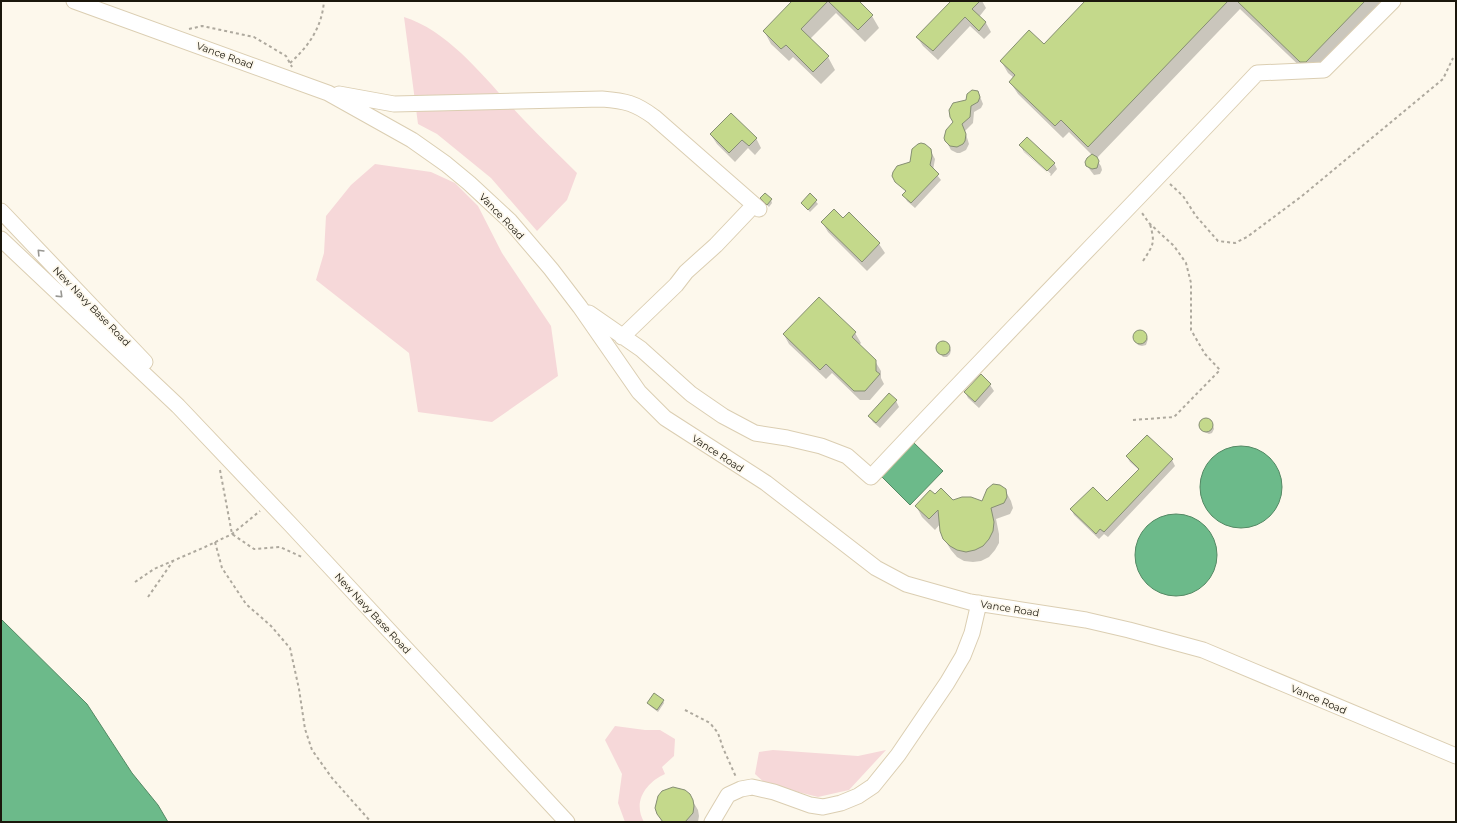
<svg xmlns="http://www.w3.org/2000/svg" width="1457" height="823" viewBox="0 0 1457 823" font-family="Montserrat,sans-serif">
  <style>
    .green { fill: #f6d8d9 }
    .water { fill: #6cba8a; stroke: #548964 }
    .shadow { fill: #0003; fill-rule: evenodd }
    .building { fill: #c4d98b; stroke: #868f73 }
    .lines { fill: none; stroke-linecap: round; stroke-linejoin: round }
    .minor-casing { stroke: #dbceb2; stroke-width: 17 }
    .path { stroke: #aea99e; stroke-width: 2; stroke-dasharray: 3 3; stroke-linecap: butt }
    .minor { stroke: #fff; stroke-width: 15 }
    .oneway { stroke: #989792 }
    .labels { text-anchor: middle; stroke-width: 3.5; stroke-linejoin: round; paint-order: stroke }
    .street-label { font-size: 10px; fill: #1b170c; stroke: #fdf8ec }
  </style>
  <rect width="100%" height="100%" fill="#fdf8ec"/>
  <!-- green -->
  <path class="green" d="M404,17C452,32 489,84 523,119C540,137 559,155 577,173L567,200L537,231L491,178L437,134L418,124Z
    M375,164L431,172L455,183L478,206L502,253L551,326L558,376L492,422L418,412L409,353L316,280L324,253L326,216L351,185Z
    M615,726L645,730H660L675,739L674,756L662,767L665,774C647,782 632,801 644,822H625L618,803L622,774L605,740Z
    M773,750L858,756L886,750L849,790L818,797L766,784L755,774L759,752Z"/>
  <!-- water -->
  <path class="water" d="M914,443L943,471L910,505L882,477Z
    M1200 487a41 41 0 1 1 82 0a41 41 0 1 1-82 0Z
    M1135 555a41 41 0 1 1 82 0a41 41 0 1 1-82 0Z
    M1,619L87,704L132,773L158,805L168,822H1Z"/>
  <!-- shadow -->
  <path class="shadow" d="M790,1H857L872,16L879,28L865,42L836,13L810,39L828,57L835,70L821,84L793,57L789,61L771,44L764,31L791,3Z
    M952,1H982L986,8L979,17L986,23L991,32L984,39L970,26L938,60L923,46L917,37Z
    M1086,1H1384L1313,74H1308L1240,9L1096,159L1101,166L1102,170L1100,174L1094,175L1087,166L1092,155L1069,132L1063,138L1018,94L1010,82L1014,78L1008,73L1001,61L1044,45Z
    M979,94L983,104L981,108L974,112L973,123L965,131L969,144L966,150L960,153H957L951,150L946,141L966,101Z
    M711,135L756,138L761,148L755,155L748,148L735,162L717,144Z
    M1021,146L1054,163L1057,169L1051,176L1024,152ZM1024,148L1051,174L1050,175L1024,151Z
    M913,149L930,150L935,159L933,170L941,180L915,208L907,201L904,195L906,192L897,184L909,195L893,176L895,169L900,165L911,163Z
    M810,195L818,204L810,212L802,203Z
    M771,200L772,203L769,207L763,201Z
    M843,220L879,244L885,253L867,271L828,232L822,222Z
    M819,298L855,333L861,343L859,345L875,361L881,371V378L884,384L870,400H860L832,373L826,379L789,344L784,335Z
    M1139,331L1144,333L1148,339L1146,345L1142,346L1138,345L1134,338L1136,333Z
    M942,342L945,343L951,350L950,354L947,357H943L938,351V346Z
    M981,376L990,385L994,391L979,408L968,398L965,392Z
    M896,401L899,407L880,428L873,422L869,416Z
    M1204,420H1209L1212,422L1214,429L1212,433L1209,434L1203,431L1201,425Z
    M1127,457L1172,460L1175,466L1108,537L1104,534L1099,539L1074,515L1071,509L1107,503L1139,470L1130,462Z
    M1005,490L1011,501L1013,508L1010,514L996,519L999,534V543L995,550L989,557L981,561L973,562L964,561L957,557L951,550L944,539L940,524L935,530L922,517L916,506L935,496L953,501L982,502Z
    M663,701L664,703L658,712L650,706L648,703Z
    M673,788H679L689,795L698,810L699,816L698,822H662L658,814L656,808V802L662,792Z"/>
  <!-- building -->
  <path class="building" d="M792,1H859L873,15L858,30L828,1L801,29L829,56L813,72L786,45L781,49L763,31Z
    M951,1H980L972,9L986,22L979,31L965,17L933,51L916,37Z
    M1085,1H1228L1088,147L1061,120L1055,126L1009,82L1015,75L1000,61L1029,30L1044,44Z
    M1237,1H1365L1306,62H1300Z
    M972,90L978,91L980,97L978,102L971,106L970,117L962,124L966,134L965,141L963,144L957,147L950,146L945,141L944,138L946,130L953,122L950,117L949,110L953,103L966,100L967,94Z
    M731,113L757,138L749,146L742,140L729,153L710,134Z
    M1027,137L1055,163L1047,171L1019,145Z
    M921,143L925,144L931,149L932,156L930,165L939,174L911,203L902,195L906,191L895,182L892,176L893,172L897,166L910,162L912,149L918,144Z
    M1092,154L1097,157L1099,161L1097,168L1092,169L1086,166L1085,162L1087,158Z
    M765,193L772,199L767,205L760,198Z
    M810,193L817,200L808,210L801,203Z
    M834,209L843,218L849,212L880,243L862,262L821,222Z
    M819,297L856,332L852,337L876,360V371L880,374L865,391H854L826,364L820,370L783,334Z
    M1133 337a7 7 0 1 1 14 0a7 7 0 1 1-14 0Z
    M936 348a7 7 0 1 1 14 0a7 7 0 1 1-14 0Z
    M981,374L991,384L975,402L964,392Z
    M889,393L897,400L876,423L868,416Z
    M1199 425a7 7 0 1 1 14 0a7 7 0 1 1-14 0Z
    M1147,435L1173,459L1104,532L1100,529L1096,534L1070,509L1093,487L1107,501L1139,469L1126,456Z
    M993,484L1000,485L1006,489L1007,497L1004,503L991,508L994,522L993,531L989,539L983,546L975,550L966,552L957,550L950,546L943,539L940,531L938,510L929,519L915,506L930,490L935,494L941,488L953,500L962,497H971L982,501L987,489Z
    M654,693L664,700L657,710L647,703Z
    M673,787L685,790L690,794L693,800L694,806L693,813L685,822H663L657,814L655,808L658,796L662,791Z"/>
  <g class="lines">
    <defs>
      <path id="minor" d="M74,1L328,93L412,140L446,164L469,183L510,221L551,269L580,307L639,392L665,418L766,483L876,568L906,584L970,602L1086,620L1129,630L1203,650L1456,756
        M339,94L394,104L602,99C626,101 635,103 654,117L759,209
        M1,211L145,362
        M1,239L178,406L292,526L567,822
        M589,313L641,349L691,394L723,416L755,433L787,438L821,446L847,456L871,477C998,341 1129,209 1257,73L1324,70L1393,1
        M622,337L676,285L686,272L716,245L754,205
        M712,822L728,795L741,789L752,787L774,792L810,805L823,807L841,803L858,796L873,786L898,755L947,683L963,656L972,633L979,603"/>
    </defs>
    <!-- minor casing -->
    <use href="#minor" class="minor-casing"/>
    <!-- path -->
    <path class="path" d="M189,29L202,26L254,37L286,56L292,67
      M290,63C309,46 322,27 324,1
      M1170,184L1183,196L1196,216L1218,241L1235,243L1247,237L1302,196L1443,79L1453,58
      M1143,261C1154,244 1155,243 1150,224
      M1133,420L1174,417L1220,370L1205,354L1191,330V283L1186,263L1174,246L1149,223L1142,213
      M220,470L232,534L254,549L280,547L302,557
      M215,542L222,568L246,604L271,626L290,648L299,689L305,729L312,750L332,778L371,822
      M135,582L154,569L205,547L232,534L260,511
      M148,597L173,561
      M685,710L710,723L718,733L723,748L736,777"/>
    <!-- minor -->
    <use href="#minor" class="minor"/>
  </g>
  <!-- one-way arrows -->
  <defs><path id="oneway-chevron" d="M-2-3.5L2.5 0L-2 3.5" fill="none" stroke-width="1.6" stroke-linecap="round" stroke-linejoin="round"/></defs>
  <g class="oneway">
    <use href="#oneway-chevron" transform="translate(40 252) rotate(-134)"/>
    <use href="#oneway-chevron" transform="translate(60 295) rotate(44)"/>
  </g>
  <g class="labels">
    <!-- street labels -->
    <g class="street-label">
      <text transform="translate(225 55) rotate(20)" y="4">Vance Road</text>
      <text transform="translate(502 216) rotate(46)" y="4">Vance Road</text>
      <text transform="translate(92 306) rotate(46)" y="4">New Navy Base Road</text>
      <text transform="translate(718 453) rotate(33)" y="4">Vance Road</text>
      <text transform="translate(1010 608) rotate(9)" y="4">Vance Road</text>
      <text transform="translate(373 613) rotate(47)" y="4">New Navy Base Road</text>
      <text transform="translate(1319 699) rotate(23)" y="4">Vance Road</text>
    </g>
  </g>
  <!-- border -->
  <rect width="1457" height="823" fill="none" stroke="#1b170c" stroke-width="4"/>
</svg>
